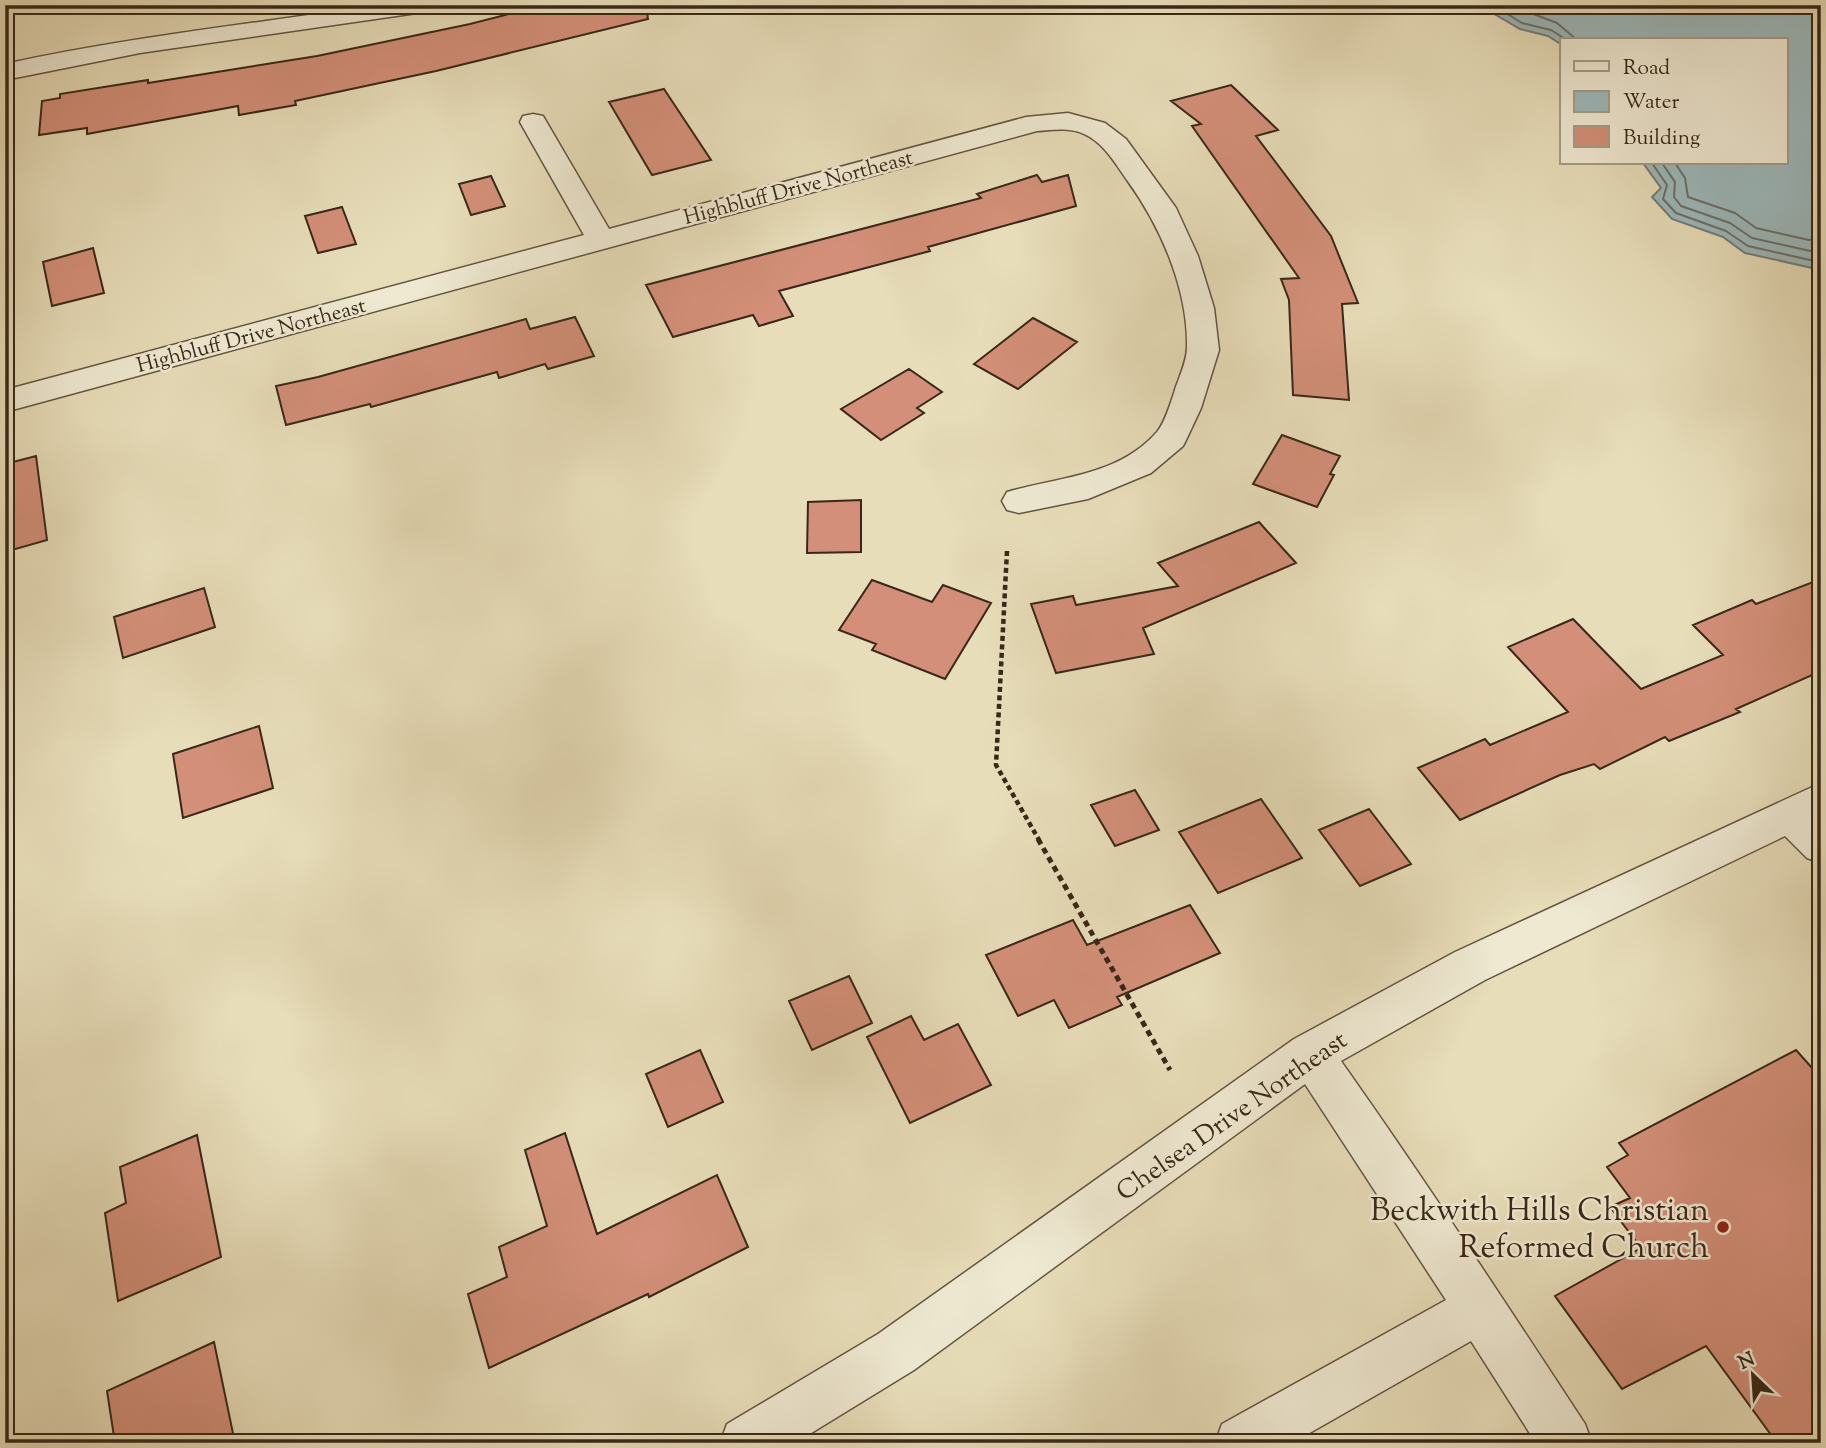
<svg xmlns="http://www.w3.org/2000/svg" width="1826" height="1448" viewBox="0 0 1826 1448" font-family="'Sorts Mill Goudy',serif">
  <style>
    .water { fill: #9db8bb; stroke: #757e79; stroke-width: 2 }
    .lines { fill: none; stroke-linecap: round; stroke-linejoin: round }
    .shore { stroke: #6b7069; stroke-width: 2 }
    .building { fill: #d38f79; stroke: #392817; stroke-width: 2 }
    .minor-casing { stroke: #645540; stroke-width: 3 }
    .path-far1 { stroke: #392817; stroke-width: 4.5; stroke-dasharray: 5 3.5; stroke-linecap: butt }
    .path { stroke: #392817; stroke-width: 5; stroke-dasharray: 6 4.5; stroke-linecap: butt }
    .minor { fill: #efe9d2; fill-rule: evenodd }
    .poi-dot { fill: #8f2418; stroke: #efe9d2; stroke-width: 2.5 }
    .labels { text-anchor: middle; stroke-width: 5; stroke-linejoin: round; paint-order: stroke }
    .far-street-label { font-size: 21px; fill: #392817; stroke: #efe9d2 }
    .street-label { font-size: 26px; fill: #392817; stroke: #efe9d2 }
    .near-poi-label { font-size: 32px; fill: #392817; stroke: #efe9d2; text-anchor: end }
  </style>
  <rect width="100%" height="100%" fill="#e7ddb9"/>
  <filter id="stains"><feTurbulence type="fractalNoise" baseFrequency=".00286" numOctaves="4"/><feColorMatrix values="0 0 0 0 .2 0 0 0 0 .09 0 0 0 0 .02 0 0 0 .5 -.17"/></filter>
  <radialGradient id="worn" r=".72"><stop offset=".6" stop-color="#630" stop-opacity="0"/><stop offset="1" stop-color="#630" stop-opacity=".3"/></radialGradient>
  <!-- water -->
  <path class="water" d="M1479,5H1821V264L1812,268L1745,253L1723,237L1672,219L1652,197L1661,188L1643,163H1786V40H1562V45L1548,36L1520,29Z"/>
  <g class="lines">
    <!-- shore -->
    <path class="shore" d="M1493,5L1522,23L1551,30L1567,40
      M1510,5L1557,23L1577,40
      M1652,163L1667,185L1663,199L1676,213L1726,231L1748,246L1810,260L1821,258
      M1662,163L1675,182L1674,197L1681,206L1730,223L1752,238L1810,251L1821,249
      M1675,163L1685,178L1688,197L1735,213L1756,228L1809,240L1821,238"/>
  </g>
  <!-- building -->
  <path class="building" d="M544,5H646L648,19L436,71L295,101L296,105L239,115L238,106L87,134V128L39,135L42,101L60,98V94L148,80V83L317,56L470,24Z
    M1231,85L1278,130L1256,136L1331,236L1358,303L1342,304L1349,400L1293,395L1289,300L1281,279L1299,278L1192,126L1201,124L1171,101Z
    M664,89L711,160L652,175L609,102Z
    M1037,175L1042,182L1068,175L1076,206L928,247L930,251L779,291L793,316L759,326L753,315L673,337L646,285L981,198L977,194Z
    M491,176L505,206L471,215L459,184Z
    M342,207L356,244L318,253L305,216Z
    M93,248L104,293L52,306L43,262Z
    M575,317L594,356L548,369L545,364L499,378L497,372L371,407L370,404L286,425L276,386L318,377L526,319L530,329Z
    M1033,318L1077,342L1018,389L974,364Z
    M909,369L942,392L917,408L924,413L881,440L841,409Z
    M1282,435L1340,456L1330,474L1334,475L1317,507L1253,484Z
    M36,456L47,540L5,552V464Z
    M861,500V552L807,553L808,502Z
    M1259,522L1296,563L1143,628L1154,654L1056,673L1031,604L1073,596L1076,605L1178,586L1158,563Z
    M1821,579V671L1736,709L1740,712L1669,741L1665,737L1600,769L1594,764L1560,775L1460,820L1418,768L1485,739L1490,745L1568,712L1508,647L1573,619L1641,689L1723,655L1693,625L1752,600L1756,604Z
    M872,580L932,602L943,585L991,603L945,679L872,650L876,644L839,630Z
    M204,588L215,627L123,658L114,617Z
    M259,726L273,788L183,818L173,754Z
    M1135,790L1159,830L1115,846L1091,805Z
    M1261,799L1302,858L1218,893L1179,832Z
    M1369,809L1411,864L1360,886L1319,830Z
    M1190,905L1220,953L1117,997L1122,1005L1069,1028L1054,1000L1018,1016L986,955L1073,920L1087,945Z
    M849,976L872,1023L812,1050L789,1001Z
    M911,1016L924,1040L958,1024L991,1085L910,1123L867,1037Z
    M700,1050L723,1102L668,1127L646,1074Z
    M1796,1050L1821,1078V1443H1777L1706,1346L1622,1389L1555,1296L1641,1248L1610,1207L1630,1198L1607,1167L1628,1155L1619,1143Z
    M565,1133L597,1234L717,1175L748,1247L649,1297L648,1294L489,1368L468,1294L507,1277L499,1247L547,1226L525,1150Z
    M197,1135L221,1257L118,1301L105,1213L126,1203L120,1167Z
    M214,1342L235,1443H115L107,1391Z"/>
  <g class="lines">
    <defs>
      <path id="minor" d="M378,5H436L433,10L424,12L140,53L5,80V64C129,37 253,24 378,5Z
        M1068,113L1105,123L1126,139L1176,208L1198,256L1214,308L1219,350L1201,408L1187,438L1183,446L1151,473L1088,499L1019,513L1007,510L1002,501L1007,492C1058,477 1119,476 1157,432C1165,422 1170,405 1174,393C1178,379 1187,362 1187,347C1188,289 1161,227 1127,180C1115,163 1104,143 1084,134C1069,127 1053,130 1037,131L5,412V390L584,235L520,122L523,116L533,114L543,116L609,229L1026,117Z
        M1821,783V863L1807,858L1785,836L1485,980L1341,1061C1425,1180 1505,1302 1585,1424L1592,1443H1536L1471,1341L1292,1443H1215L1222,1424L1446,1300L1305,1084L914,1370L795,1443H720L727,1424L878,1334L1294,1039L1455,952Z"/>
    </defs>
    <!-- minor casing -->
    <use href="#minor" class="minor-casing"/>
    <!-- path-far1 -->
    <path class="path-far1" d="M1007,551L996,765L1039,840"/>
    <!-- path -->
    <path class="path" d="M1038,839L1170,1070"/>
    <!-- minor -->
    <use href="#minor" class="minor"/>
  </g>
  <!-- markers -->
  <circle class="poi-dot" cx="1723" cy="1227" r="7"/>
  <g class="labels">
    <!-- far-street labels -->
    <g class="far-street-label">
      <text transform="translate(798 187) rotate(-15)" y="7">Highbluff Drive Northeast</text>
      <text transform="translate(251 335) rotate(-15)" y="7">Highbluff Drive Northeast</text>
    </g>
    <!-- street labels -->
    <g class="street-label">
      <text transform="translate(1231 1115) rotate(-35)" y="9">Chelsea Drive Northeast</text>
    </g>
    <!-- near-poi labels -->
    <g class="near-poi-label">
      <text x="1709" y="1220">Beckwith Hills Christian<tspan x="1709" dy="37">Reformed Church</tspan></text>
    </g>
  </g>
  <!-- margin -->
  <rect width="1826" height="1448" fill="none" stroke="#e7ddb9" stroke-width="28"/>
  <rect x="7" y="7" width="1812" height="1434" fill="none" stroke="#392817" stroke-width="3.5"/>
  <rect x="14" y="14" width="1798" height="1420" fill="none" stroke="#392817" stroke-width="2"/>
  <!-- legend -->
  <rect x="1560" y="38" width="228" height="126" fill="#efe9d2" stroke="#a69c87" stroke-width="2"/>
  <rect x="1574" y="61" width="35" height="10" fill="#efe9d2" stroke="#a69c87" stroke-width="2"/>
  <text x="1623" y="74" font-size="21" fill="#392817">Road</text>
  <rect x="1574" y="91" width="35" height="21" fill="#9db8bb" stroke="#a69c87" stroke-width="2"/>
  <text x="1623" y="108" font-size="21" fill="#392817">Water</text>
  <rect x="1574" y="126" width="35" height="21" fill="#d38f79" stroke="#a69c87" stroke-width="2"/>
  <text x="1623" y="144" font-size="21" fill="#392817">Building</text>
  <!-- north arrow -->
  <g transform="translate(1753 1375) rotate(335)" stroke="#efe9d2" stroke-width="5" paint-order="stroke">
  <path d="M0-5L12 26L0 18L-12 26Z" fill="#392817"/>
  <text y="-10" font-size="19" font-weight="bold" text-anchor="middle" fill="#392817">N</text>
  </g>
  <rect width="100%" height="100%" filter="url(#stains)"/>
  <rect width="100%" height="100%" fill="url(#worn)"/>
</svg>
